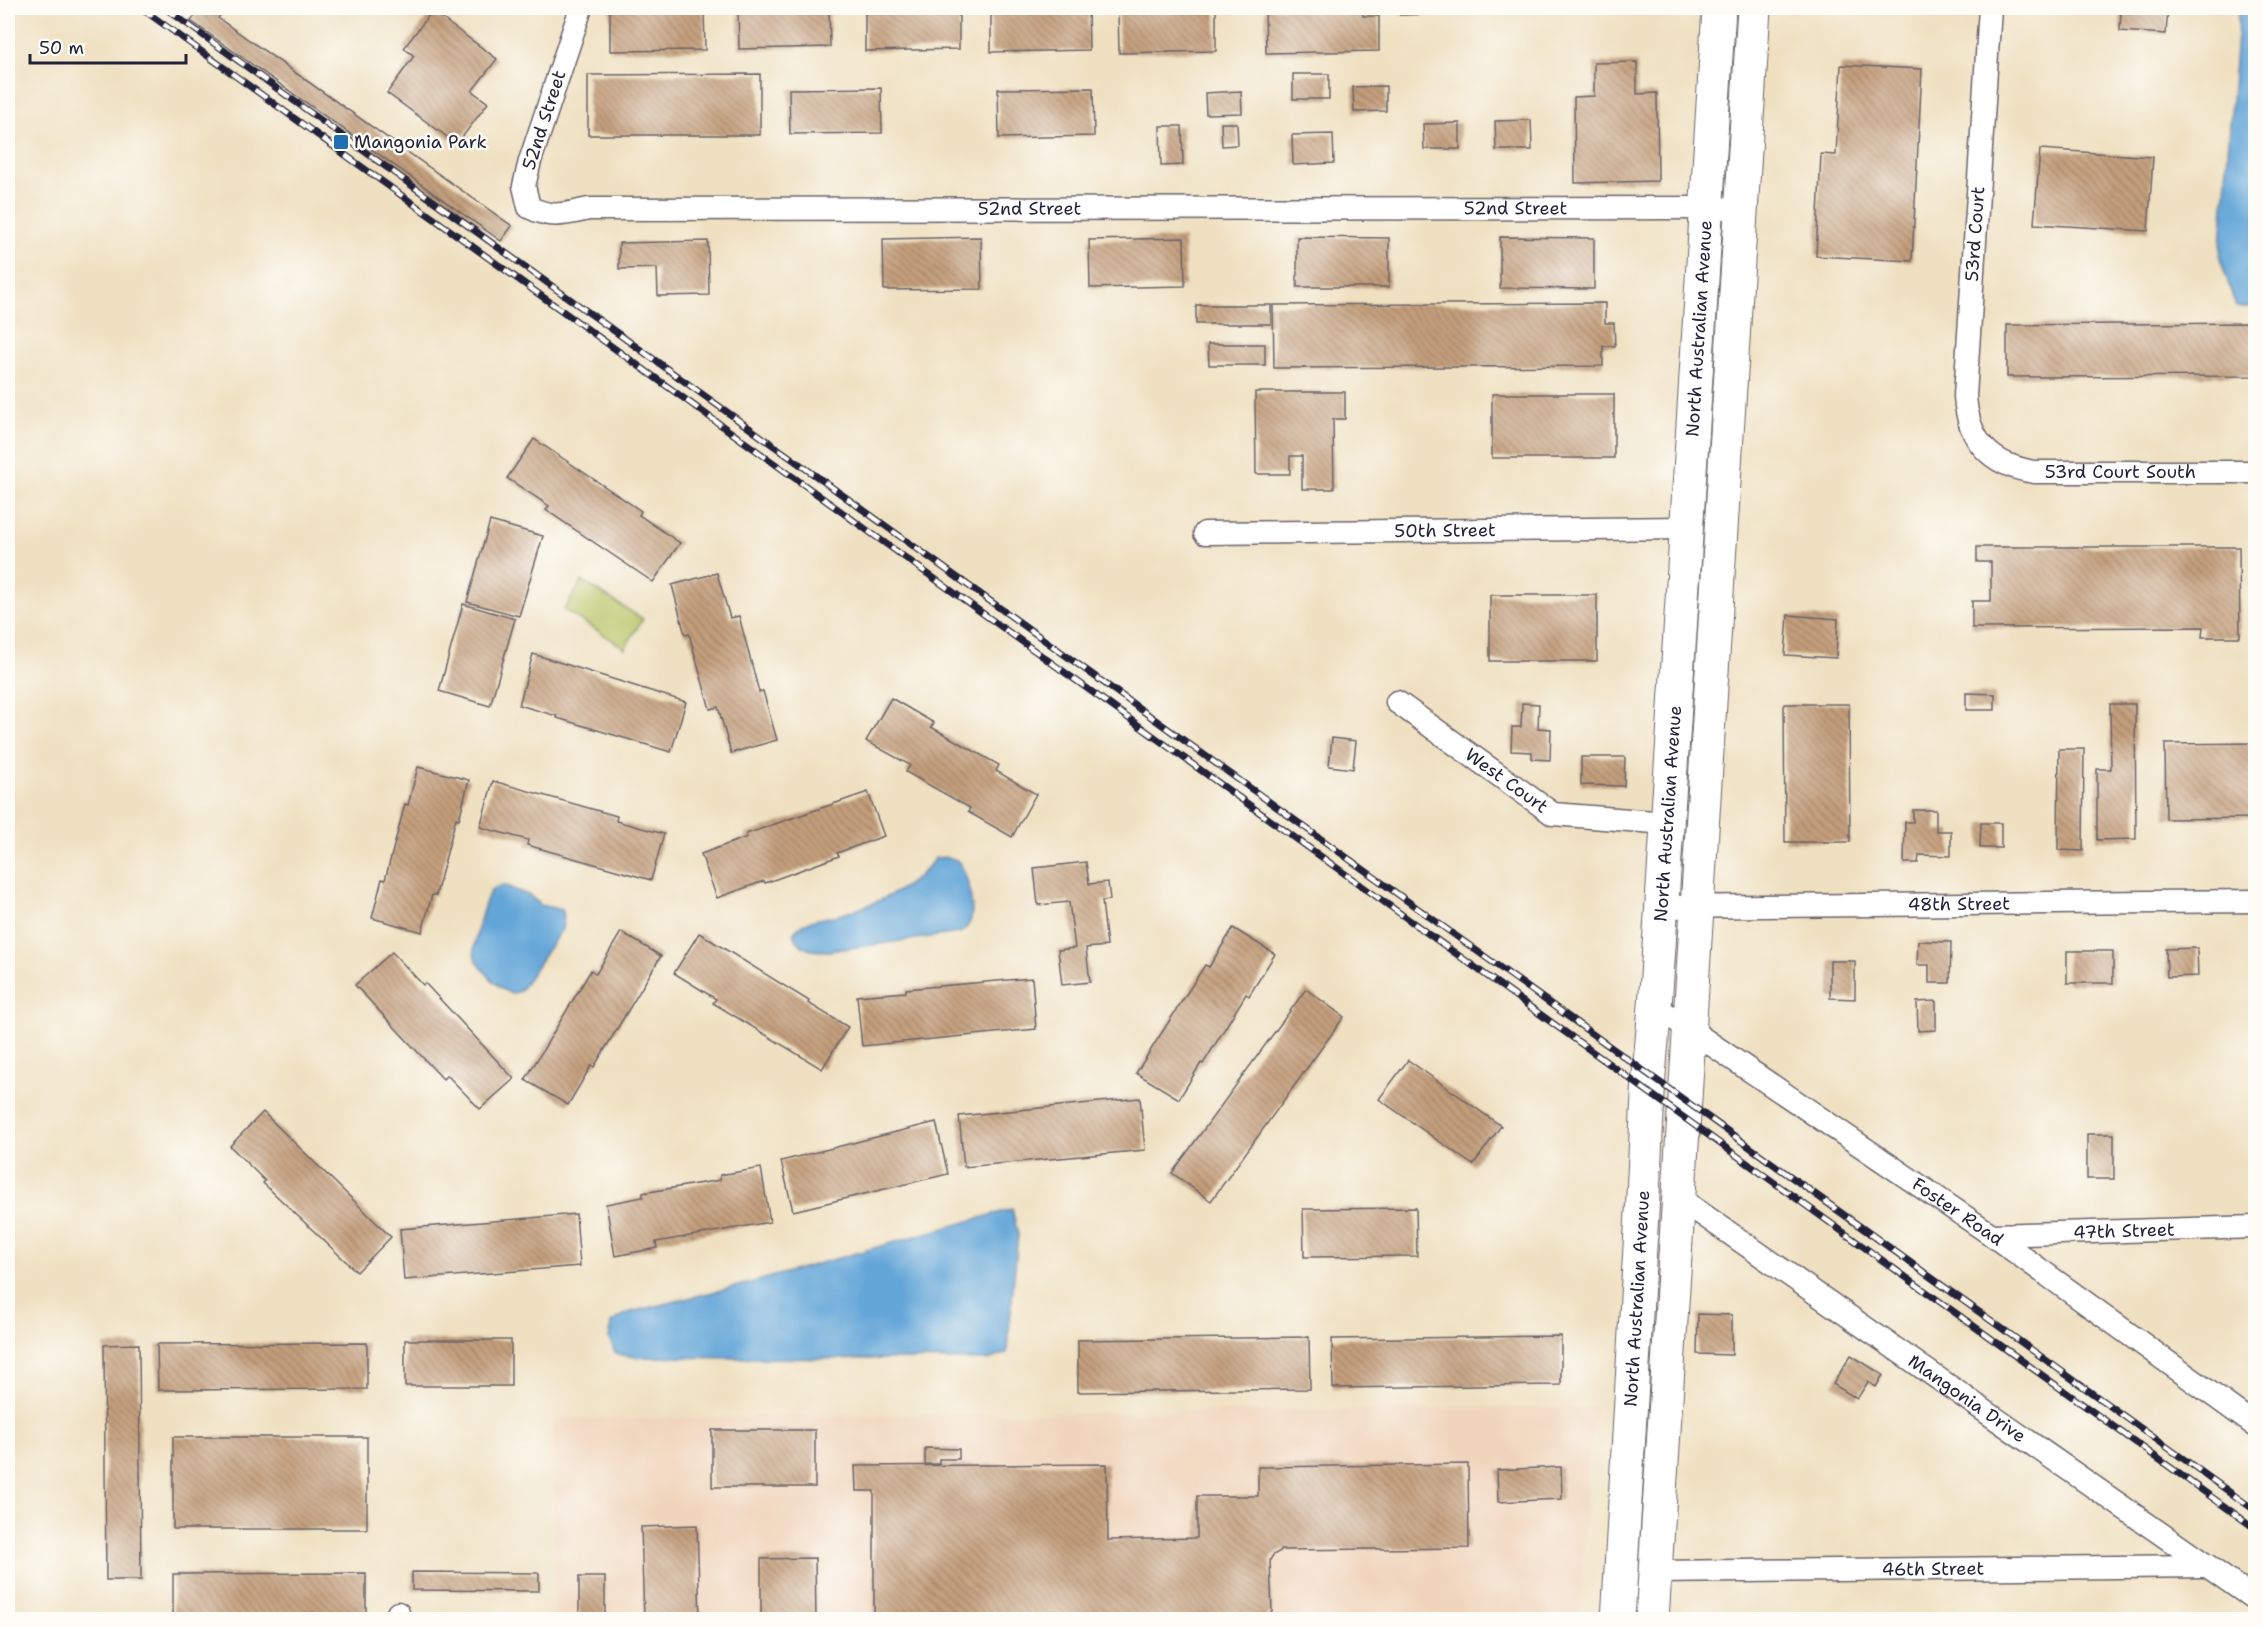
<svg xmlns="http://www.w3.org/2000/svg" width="2263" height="1627" font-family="'Shantell Sans',sans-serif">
<defs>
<pattern id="building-back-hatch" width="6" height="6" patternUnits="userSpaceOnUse" patternTransform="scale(1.5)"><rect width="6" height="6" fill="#c49f7c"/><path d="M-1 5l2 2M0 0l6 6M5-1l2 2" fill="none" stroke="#9f8167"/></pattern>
</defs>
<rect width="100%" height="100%" fill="#fdfcf7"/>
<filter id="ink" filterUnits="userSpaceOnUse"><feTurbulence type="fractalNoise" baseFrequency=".0167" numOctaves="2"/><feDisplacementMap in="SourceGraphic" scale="12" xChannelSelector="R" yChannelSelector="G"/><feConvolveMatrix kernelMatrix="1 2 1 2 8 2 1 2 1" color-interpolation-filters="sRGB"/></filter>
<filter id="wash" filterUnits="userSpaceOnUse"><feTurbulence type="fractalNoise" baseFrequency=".008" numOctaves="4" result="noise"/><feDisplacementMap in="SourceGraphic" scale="24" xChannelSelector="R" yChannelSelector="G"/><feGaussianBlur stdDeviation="1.35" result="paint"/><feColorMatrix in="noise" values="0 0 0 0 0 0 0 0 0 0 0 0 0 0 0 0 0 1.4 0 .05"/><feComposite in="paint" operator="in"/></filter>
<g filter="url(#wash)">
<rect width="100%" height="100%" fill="#efe0c1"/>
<path fill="#f0d5bc" d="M1597,1407L1589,1452L1580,1619H555L554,1419Z"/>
<path fill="#b9c567" stroke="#6e7451" stroke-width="1.5" d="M582,581L643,619L625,648L564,610Z"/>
<g fill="#64a6d8" stroke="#43648a" stroke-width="1.5">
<path d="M2239,8H2255L2256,307H2236L2220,258Z"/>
<path d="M947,857C948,857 955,859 956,860C967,867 974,907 971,919C969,926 965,930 959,933L829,951C810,951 802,951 793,934C804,918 822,919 839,915C874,905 914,889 935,858Z"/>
<path d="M504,885L530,896L541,905L562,910L564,917L562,929L520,991C517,992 514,993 511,993C501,992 475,964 474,953C473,943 485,898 491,891C495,887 499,886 504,885Z"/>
<path d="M1012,1209L1018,1234L1007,1353L988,1360L637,1357L616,1354L609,1339L611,1323L627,1313L750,1283Z"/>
</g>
<g id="blocks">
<g fill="url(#building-back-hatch)">
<path d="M201,8H226L218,18L512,226L501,241L191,21Z"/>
<path d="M610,8H704L705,50L610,51Z"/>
<path d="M738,8H829L830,47L739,49Z"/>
<path d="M865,8H959V49L865,51Z"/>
<path d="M991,8H1088L1089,50L991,52Z"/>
<path d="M1118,8H1216V51L1119,53Z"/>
<path d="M1265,8H1363V16H1379V51L1266,53Z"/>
<path d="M1400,8H1431V14L1400,15Z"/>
<rect x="1477" y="8" width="27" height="2"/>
<path d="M2121,8H2168L2166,34L2120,31Z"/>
<path d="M432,11L497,59L472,91L488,103L457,144L387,93L414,56L404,48Z"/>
<path d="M1637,62V94L1657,93L1658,181L1575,183L1574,97L1594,96V63Z"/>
<path d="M1841,65L1922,69L1912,261L1816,256L1821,154L1836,155Z"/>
<path d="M760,74V135H588V75Z"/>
<rect x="1293" y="74" width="36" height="25"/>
<path d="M1386,86V111L1354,112L1353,87Z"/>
<path d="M881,88L882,133L790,134L789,89Z"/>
<path d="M1093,88L1094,136L999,138L998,89Z"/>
<path d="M1241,91L1242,113L1206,114L1205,93Z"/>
<path d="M1531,120L1532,150H1496L1495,121Z"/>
<path d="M1221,123H1237L1238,145L1222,146Z"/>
<path d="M1460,123V149H1424L1423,124Z"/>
<path d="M1160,126H1182L1183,165L1161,166Z"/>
<path d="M1333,134L1334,163L1293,165L1292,135Z"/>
<path d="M2040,149L2153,157L2148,231L2034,224Z"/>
<path d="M981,237L982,289L884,290L883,239Z"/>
<path d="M1297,237L1389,238V287H1297Z"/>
<path d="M1500,237L1594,238V289L1500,288Z"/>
<path d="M1184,238L1185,286L1090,288L1089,240Z"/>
<path d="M708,241L709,295L658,296L657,268L619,269V243Z"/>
<path d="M1605,303V323H1614L1615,346H1603V366L1274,368L1273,305Z"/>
<rect x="1196" y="305" width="75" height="19"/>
<path d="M2256,323V376L2007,377V325Z"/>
<path d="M1208,344H1265V365H1209Z"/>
<path d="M1255,392H1345V419H1333L1334,489H1302V456H1290V474H1256Z"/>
<rect x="1492" y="394" width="122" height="64"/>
<path d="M534,439L641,511L639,515L680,543L653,582L546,510L549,506L507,478Z"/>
<path d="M490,521L543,536L519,616L467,602Z"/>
<path d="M1977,547H2239L2240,637H2202L2203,627L1972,628V601H1991V562H1977Z"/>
<path d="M717,573L730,618L739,616L759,692L763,691L777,740L731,753L718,707L710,709L689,634L685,635L672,585Z"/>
<rect x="1490" y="595" width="107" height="66"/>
<path d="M463,604L515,619L490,706L439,691Z"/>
<path d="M1788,615L1838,619L1836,658L1785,655Z"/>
<path d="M533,654L686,702L671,752L557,718V716L519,705Z"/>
<path d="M1966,693L1995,694V710H1966Z"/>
<path d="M891,698L934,723L931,727L999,765L996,771L1036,794L1012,837L968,812L970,808L906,772L910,765L866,741Z"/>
<path d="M1522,703L1539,704L1538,728L1551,729L1550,760L1532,759V752L1511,751L1512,727H1521Z"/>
<path d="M1784,704H1849L1850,842H1785Z"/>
<path d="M2110,704H2135L2136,839L2097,840V769H2111Z"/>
<path d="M1332,738L1356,741L1353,769L1329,766Z"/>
<path d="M2256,743V818L2166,819L2165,744Z"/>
<path d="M2059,749H2084L2083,851L2058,850Z"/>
<path d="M1581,757H1625L1624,786L1581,785Z"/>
<path d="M418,767L469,780L459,819L456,818L436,895H432L422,932L372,918L382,879L385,880L405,804L408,805Z"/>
<path d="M493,781L617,816L616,821L664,834L651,880L527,845L528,840L480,827Z"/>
<path d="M868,792L884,836L837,853L839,856L765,883L764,881L717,898L701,854L747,837L746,834Z"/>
<path d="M1913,810H1936V831H1951V856L1919,855L1918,863H1904L1905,822H1913Z"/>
<path d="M1981,823H2001V848H1980Z"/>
<path d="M1086,862L1089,884L1108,882L1110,900L1102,901L1107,946L1086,948L1090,982L1062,985L1058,950L1075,948L1069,902L1038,905L1034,868Z"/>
<path d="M1233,928L1275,954L1249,996L1246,994L1203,1064L1201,1063L1179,1099L1136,1073L1205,965L1209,967Z"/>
<path d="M621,932L661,956L594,1067L591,1066L568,1105L525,1080L591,970L596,974Z"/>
<path d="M699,933L809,1001L808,1003L848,1027L822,1069L713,1003L716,999L674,973Z"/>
<path d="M1918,941L1951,942L1950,983H1929V965H1917Z"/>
<path d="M2197,948L2198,976L2167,977L2166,949Z"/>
<rect x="2067" y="951" width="46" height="32"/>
<path d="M392,952L423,985L425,983L514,1079L480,1109L447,1075L443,1079L355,985Z"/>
<path d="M1830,961H1855V999L1830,998Z"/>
<path d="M1032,978L1036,1029L862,1046L857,996L906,992V989Z"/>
<path d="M1306,989L1344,1017L1211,1201L1172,1173Z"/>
<path d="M1936,1001V1030L1918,1031L1917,1002Z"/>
<path d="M1408,1060L1501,1126L1473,1165L1379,1099Z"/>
<path d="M1140,1098L1145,1150L964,1167L959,1116Z"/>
<path d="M263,1112L391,1237L357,1272L263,1183L265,1181L230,1146Z"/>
<path d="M936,1122L948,1174L793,1211L781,1161Z"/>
<rect x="2087" y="1134" width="27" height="45"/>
<path d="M761,1168L770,1222L656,1242L657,1248L615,1256L606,1204L643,1197V1193L720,1180V1175Z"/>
<path d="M1416,1208L1417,1256L1304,1257L1303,1209Z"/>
<path d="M576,1214L580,1266L404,1280L400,1229Z"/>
<path d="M1698,1314L1732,1315V1355L1697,1354Z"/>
<path d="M1561,1336V1385L1333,1388L1332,1339Z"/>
<path d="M1309,1337L1310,1389L1078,1392V1340Z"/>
<rect x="405" y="1340" width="106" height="46"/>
<path d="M367,1343V1389L158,1390L157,1344Z"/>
<path d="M139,1344L141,1580H106L104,1345Z"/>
<path d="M1851,1355L1883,1375L1876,1387L1868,1382L1857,1399L1833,1384Z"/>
<rect x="712" y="1430" width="103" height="57"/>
<rect x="173" y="1437" width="194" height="92"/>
<path d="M925,1448L959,1449V1459H939V1464H925Z"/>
<path d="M1107,1464L1108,1540L1197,1538V1496H1258V1467L1468,1464L1469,1548L1282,1550L1273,1555L1270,1560L1272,1611L1263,1620H874V1491H856L855,1466Z"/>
<path d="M1561,1467L1562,1499L1498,1502L1497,1470Z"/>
<path d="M697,1525L700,1620H644L641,1527Z"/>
<path d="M815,1558L816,1620H761V1559Z"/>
<path d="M412,1572L539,1573V1591L412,1590Z"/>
<path d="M366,1573V1620H173V1574Z"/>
<rect x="579" y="1577" width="26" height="43"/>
</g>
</g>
</g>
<g filter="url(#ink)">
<use href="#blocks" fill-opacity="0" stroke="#6a646a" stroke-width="1.5"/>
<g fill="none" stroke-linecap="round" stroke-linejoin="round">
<defs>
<g id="street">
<path id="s1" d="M581,8L530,161L524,186L529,207C551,219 566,214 589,209L1721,208"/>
<path id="s2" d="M1990,8L1965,396C1968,441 1990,465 2034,472H2256"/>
<path id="s3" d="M1205,533L1686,528"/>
<path id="s4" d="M1397,702L1553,814L1667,823"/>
<path id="s5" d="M1662,907L2256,901"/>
<path id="s6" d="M1655,1006L1992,1235L2256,1426"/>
<path id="s7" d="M1679,1198L2256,1600"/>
<path id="s8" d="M1992,1235L2256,1227"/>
<path id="s9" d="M1655,1572L2208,1566"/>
<path d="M398,1613L399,1620"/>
</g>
<g id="secondary">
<path id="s10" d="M1618,1620L1643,1196L1649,1075L1655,1006L1680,632L1719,8"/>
<path d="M1652,1620L1754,8"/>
</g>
</defs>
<use href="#street" stroke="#6a646a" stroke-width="25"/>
<use href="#secondary" stroke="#6a646a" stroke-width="35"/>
<use href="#street" stroke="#fff" stroke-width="22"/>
<use href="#secondary" stroke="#fff" stroke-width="33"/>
<defs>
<g id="rail">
<path d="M141,8L2256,1529"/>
<path d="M165,8L2256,1511"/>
</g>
</defs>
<use href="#rail" stroke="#22223b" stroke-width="7"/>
<use href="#rail" stroke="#fdfcf7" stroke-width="4.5" stroke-dasharray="14" stroke-linecap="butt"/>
</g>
</g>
<rect fill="#1f6fb2" stroke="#fdfcf7" stroke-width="2" x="333" y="134" width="16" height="16" rx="3"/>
<g text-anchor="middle" stroke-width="5" stroke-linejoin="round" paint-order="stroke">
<g font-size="18" fill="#22223b" stroke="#fdfcf7">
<text transform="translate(544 120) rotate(-72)" y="6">52nd Street</text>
<text dy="6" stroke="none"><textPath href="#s1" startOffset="711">52nd Street</textPath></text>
<text dy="6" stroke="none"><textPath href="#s1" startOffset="1197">52nd Street</textPath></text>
<text transform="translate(1975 234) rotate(-86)" y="6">53rd Court</text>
<text dy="6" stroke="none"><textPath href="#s10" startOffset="1294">North Australian Avenue</textPath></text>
<text dy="6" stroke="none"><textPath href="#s2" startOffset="588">53rd Court South</textPath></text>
<text dy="6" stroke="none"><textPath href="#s3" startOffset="240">50th Street</textPath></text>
<text dy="6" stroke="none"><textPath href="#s4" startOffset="135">West Court</textPath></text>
<text dy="6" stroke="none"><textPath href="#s10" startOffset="808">North Australian Avenue</textPath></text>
<text dy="6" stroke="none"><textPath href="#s5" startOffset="297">48th Street</textPath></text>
<text dy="6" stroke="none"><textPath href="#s6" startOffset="366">Foster Road</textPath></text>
<text dy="6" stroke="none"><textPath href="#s8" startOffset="132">47th Street</textPath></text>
<text dy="6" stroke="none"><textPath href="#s10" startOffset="322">North Australian Avenue</textPath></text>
<text dy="6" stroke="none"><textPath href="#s7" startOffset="351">Mangonia Drive</textPath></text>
<text dy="6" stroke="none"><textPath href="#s9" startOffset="278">46th Street</textPath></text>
</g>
<g font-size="18" fill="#22223b" stroke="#fdfcf7" text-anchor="start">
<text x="354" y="148">Mangonia Park</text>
</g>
</g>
<rect width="2263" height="1627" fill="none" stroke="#fdfcf7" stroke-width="30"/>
<path d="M30 54v9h156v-9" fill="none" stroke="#22223b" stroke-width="3"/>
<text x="39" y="54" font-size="18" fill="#22223b" stroke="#fdfcf7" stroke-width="4.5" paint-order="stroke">50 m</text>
</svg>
